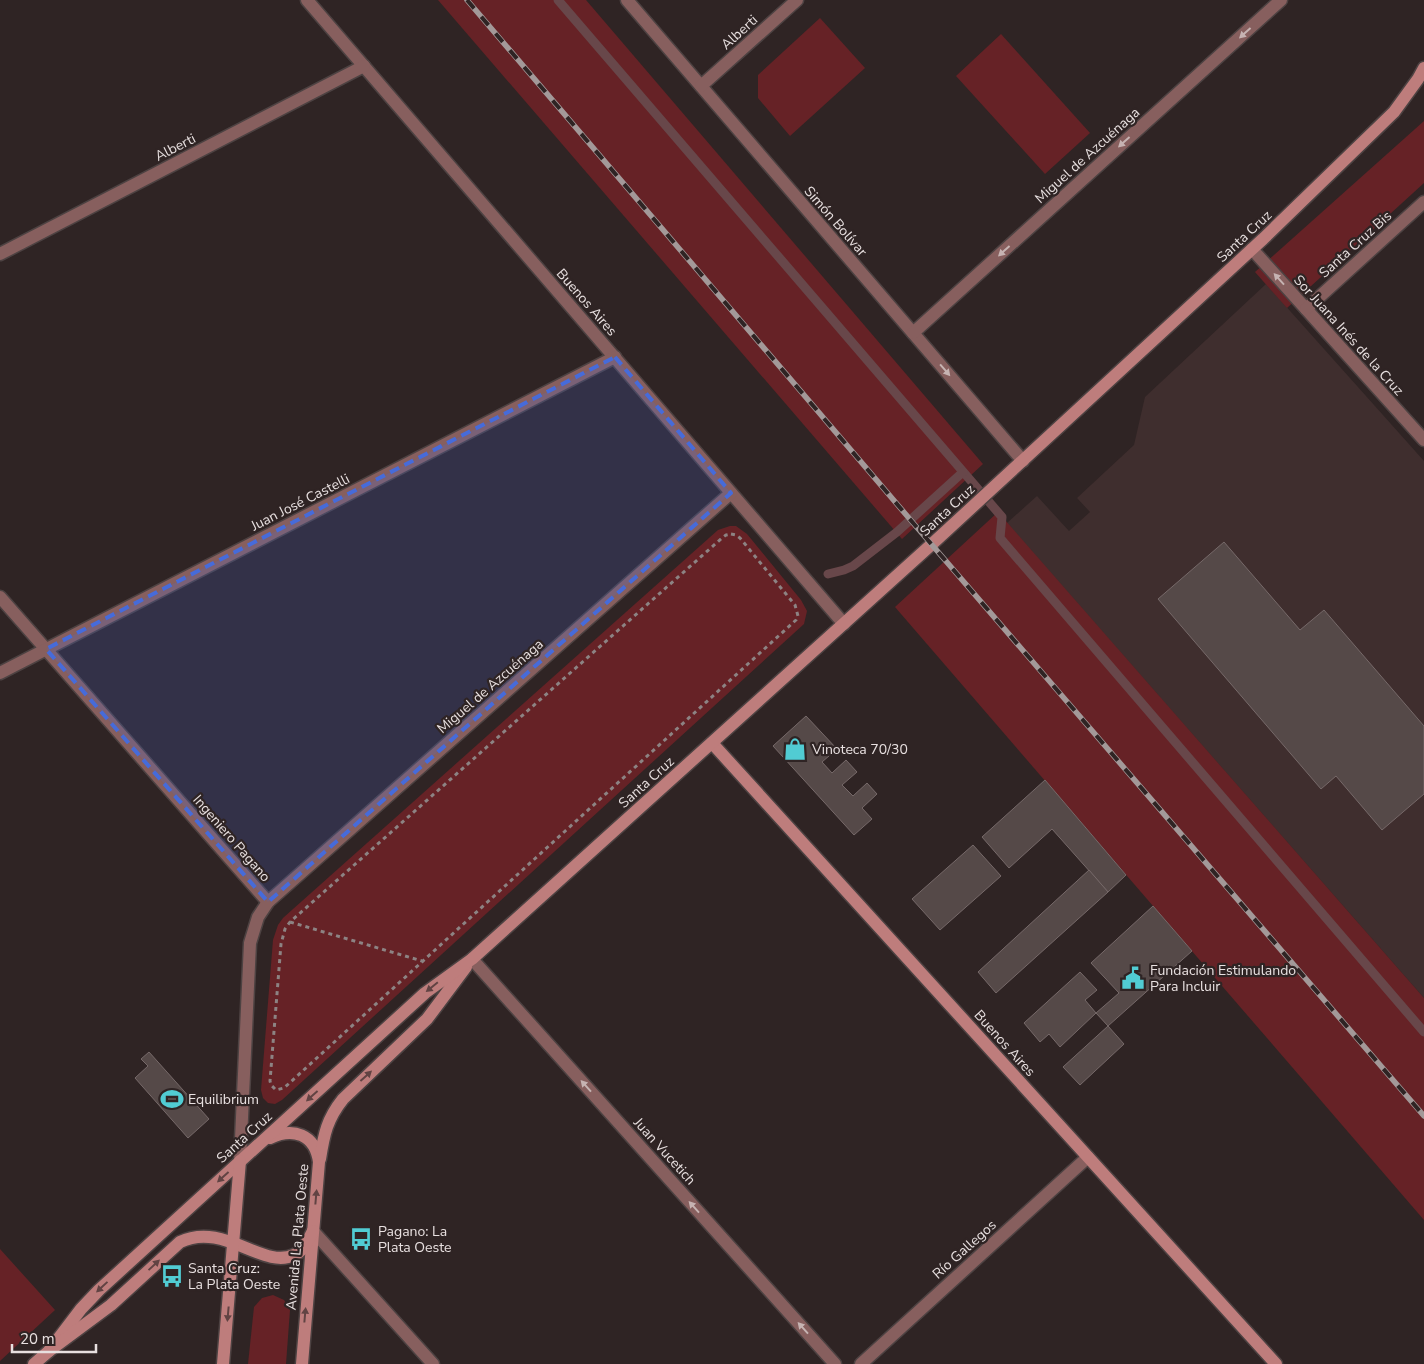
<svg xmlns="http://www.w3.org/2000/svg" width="1424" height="1364" font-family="'Nunito Sans',sans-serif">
<rect width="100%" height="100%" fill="#2f2424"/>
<path fill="#3f2e2e" d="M1266,284L1424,461V998L1007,523L1037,496L1069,531L1090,512L1077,498L1134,445L1145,397Z"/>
<g fill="#662226">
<path d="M438,0H586L983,464L902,539Z"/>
<path d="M820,18L865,68L790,136L758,98V75Z"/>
<path d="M1001,34L1090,133L1045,174L956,76Z"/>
<path d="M1424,121V183L1287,308L1255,272Z"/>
<path d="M998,512L1424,998V1220L895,607Z"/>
<path d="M730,526H736L747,534L801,600L807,611L804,624L282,1100L275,1104L268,1103L263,1098L261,1090L273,940L278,925L283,918L718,530Z"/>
<path d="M0,1249L55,1310L0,1361Z"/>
<path d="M273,1295L284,1300L290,1310L286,1364H248L254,1307L262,1298Z"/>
</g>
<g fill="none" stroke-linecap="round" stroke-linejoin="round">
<g stroke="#68474a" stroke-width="9">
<path d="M558,0L1002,517L1000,538L1424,1032"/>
<path d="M828,574L844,570L853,566L897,532L963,472"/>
</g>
</g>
<g fill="#554948" stroke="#766969">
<path d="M1224,542L1300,630L1324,610L1424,726V794L1382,830L1336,776L1321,789L1158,599Z"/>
<path d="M806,716L837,749L822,762L832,773L846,760L857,772L842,785L853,796L867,783L877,794L862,808L872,819L854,835L773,746Z"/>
<path d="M1045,780L1126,875L1108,892L1052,829L1009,868L982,837Z"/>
<path d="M973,845L1001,876L940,930L912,899Z"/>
<path d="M1089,870L1108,892L996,993L978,972Z"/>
<path d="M1153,906L1192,951L1108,1026L1096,1013L1119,993L1091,963Z"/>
<path d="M1080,972L1097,990L1085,1000L1096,1013L1060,1047L1049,1034L1040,1042L1024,1023Z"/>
<path d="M1108,1026L1124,1044L1080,1085L1063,1067Z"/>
<path d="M149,1052L209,1119L188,1138L135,1078L148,1066L141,1059Z"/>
</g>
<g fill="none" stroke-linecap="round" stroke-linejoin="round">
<defs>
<g id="street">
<path d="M307,0L844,624"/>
<path d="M627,0L1023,461"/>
<path d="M701,86L797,0"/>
<path d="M1252,249L1424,440"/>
<path d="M0,254L364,66"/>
<path d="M1306,309L1424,202"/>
<path d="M913,333L1281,0"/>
<path d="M0,597L268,902"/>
<path d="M0,673L615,357"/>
<path d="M472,959L835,1364"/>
<path d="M240,1161L250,943L258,917L268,902L731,493"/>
<path d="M313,1231L433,1364"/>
<path d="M861,1364L1088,1157"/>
</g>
<g id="secondary">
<path d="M712,743L1276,1364"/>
<path d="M270,1138C293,1127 315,1134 319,1162L302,1364"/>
<path d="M320,1159C324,1134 327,1119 343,1099L427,1019L466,967"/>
<path d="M49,1351L81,1309L99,1290L425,993L472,959L932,544L1263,239L1394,112L1418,79L1424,68"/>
<path d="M34,1364L49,1351L111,1305L180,1242C224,1221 263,1270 294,1255C304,1251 308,1240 313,1231"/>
<path d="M223,1364L240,1161"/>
</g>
</defs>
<use href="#street" stroke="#4d4242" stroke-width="15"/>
<use href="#secondary" stroke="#4d4242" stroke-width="15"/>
<g stroke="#8d8383" stroke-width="3" stroke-dasharray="4 4" stroke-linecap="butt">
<path d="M731,534L736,535L740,538L795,605L798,616L796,620L284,1088L276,1090L271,1085L270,1081L281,944L285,929L290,922L722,538L726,535Z"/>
<path d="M290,922L422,961"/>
</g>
<use href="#street" stroke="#875f5e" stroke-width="12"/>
<use href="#secondary" stroke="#be7d7c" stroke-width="12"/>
<defs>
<path id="rail" d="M467,0L914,524L1424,1116"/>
</defs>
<use href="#rail" stroke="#a39999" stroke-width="5.5"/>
<use href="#rail" stroke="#2f2424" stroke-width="4" stroke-dasharray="11" stroke-linecap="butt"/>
</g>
<defs><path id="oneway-solid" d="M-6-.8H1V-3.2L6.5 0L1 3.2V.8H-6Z" transform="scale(1.25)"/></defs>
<g fill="#c6b3b2">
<use href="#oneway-solid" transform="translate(1245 33) rotate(138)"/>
<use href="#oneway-solid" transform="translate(1124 142) rotate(138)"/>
<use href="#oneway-solid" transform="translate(1004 251) rotate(138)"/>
<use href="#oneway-solid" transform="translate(1279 279) rotate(-132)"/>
<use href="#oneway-solid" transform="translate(945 370) rotate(49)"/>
<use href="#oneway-solid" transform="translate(586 1086) rotate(-132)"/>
<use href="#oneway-solid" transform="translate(694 1207) rotate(-132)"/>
<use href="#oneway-solid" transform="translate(803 1328) rotate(-132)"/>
</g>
<g fill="#614343">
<use href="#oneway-solid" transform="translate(432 987) rotate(141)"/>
<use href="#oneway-solid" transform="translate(366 1076) rotate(-42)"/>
<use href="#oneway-solid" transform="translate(312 1096) rotate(138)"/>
<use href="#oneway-solid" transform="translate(223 1177) rotate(138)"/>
<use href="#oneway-solid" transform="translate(316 1197) rotate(-85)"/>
<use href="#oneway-solid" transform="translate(154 1265) rotate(-43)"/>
<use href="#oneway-solid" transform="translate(102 1287) rotate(137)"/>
<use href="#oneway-solid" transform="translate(228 1314) rotate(95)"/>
<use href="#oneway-solid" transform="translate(305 1315) rotate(-85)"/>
</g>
<path fill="#466bda" fill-opacity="0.2" stroke="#466bda" stroke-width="4" stroke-dasharray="10 6" stroke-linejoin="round" d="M615,357L731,493L268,902L46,649Z"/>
<defs>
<symbol id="shop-bare" viewBox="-9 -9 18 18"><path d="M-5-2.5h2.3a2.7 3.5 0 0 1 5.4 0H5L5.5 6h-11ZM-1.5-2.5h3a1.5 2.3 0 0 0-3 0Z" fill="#51ccd3" stroke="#2f2424" stroke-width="2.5" paint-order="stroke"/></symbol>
<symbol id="civic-bare" viewBox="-9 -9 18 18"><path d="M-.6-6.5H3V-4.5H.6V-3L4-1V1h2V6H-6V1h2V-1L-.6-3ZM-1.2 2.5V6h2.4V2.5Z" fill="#51ccd3" stroke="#2f2424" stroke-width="2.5" paint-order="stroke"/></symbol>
<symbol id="stadium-bare" viewBox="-9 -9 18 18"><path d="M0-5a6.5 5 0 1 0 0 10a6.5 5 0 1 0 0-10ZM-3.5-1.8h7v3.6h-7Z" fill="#51ccd3" stroke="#2f2424" stroke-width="2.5" paint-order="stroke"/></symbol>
<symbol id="bus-bare" viewBox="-9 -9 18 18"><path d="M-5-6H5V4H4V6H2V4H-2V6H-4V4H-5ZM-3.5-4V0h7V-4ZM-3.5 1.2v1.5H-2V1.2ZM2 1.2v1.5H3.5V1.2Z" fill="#51ccd3" stroke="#2f2424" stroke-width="2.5" paint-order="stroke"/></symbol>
</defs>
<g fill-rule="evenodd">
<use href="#shop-bare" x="779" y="733" width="32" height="32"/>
<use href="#civic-bare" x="1117" y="962" width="32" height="32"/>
<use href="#stadium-bare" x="156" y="1083" width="32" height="32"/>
<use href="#bus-bare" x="345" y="1223" width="32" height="32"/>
<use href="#bus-bare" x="156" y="1260" width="32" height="32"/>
</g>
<g text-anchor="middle" stroke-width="4.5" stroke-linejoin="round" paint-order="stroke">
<g font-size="14" fill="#e8e0e0" stroke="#2f2424">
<text transform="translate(739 32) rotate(-42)" y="5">Alberti</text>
<text transform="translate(175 147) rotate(-27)" y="5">Alberti</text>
<text transform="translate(1087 155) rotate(-42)" y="5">Miguel de Azcuénaga</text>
<text transform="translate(836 221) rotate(49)" y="5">Simón Bolívar</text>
<text transform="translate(1244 236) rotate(-43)" y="5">Santa Cruz</text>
<text transform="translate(1355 244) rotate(-42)" y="5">Santa Cruz Bis</text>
<text transform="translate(587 302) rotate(49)" y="5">Buenos Aires</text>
<text transform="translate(1349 335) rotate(48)" y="5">Sor Juana Inés de la Cruz</text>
<text transform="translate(300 502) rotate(-27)" y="5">Juan José Castelli</text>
<text transform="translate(947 510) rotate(-43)" y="5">Santa Cruz</text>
<text transform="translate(490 686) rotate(-41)" y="5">Miguel de Azcuénaga</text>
<text transform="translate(646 782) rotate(-42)" y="5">Santa Cruz</text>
<text transform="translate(232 838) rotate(49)" y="5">Ingeniero Pagano</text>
<text transform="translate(1005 1043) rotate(48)" y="5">Buenos Aires</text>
<text transform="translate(244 1137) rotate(-42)" y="5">Santa Cruz</text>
<text transform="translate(665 1151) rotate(48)" y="5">Juan Vucetich</text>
<text transform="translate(297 1237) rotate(-85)" y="5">Avenida La Plata Oeste</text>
<text transform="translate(964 1249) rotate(-42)" y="5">Río Gallegos</text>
</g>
<g font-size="14" fill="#e8e0e0" stroke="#2f2424" text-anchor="start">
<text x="812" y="754">Vinoteca 70/30</text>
<text x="1150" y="975">Fundación Estimulando<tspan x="1150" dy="16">Para Incluir</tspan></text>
<text x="188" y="1104">Equilibrium</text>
<text x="378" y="1236">Pagano: La<tspan x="378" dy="16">Plata Oeste</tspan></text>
<text x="188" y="1273">Santa Cruz:<tspan x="188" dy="16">La Plata Oeste</tspan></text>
</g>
</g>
<path d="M12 1344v8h84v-8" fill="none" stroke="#e8e0e0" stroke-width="2.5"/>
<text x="20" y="1344" font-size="15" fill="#e8e0e0" stroke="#2f2424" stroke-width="4" paint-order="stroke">20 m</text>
</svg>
